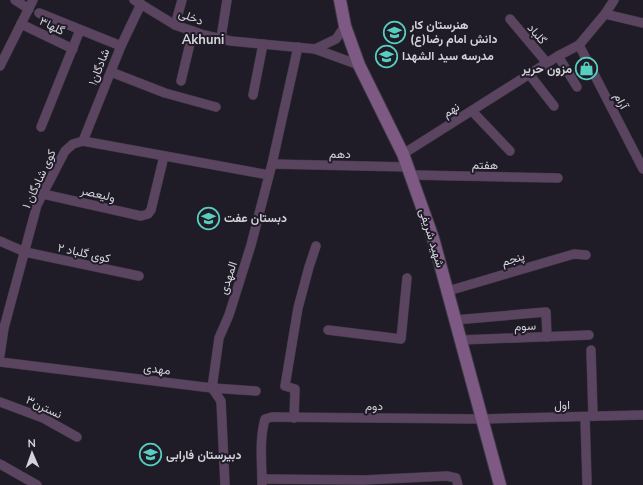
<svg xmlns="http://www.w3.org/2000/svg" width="643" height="485" font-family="'Nunito Sans',Vazirmatn,sans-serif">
<rect width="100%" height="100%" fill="#1f1c28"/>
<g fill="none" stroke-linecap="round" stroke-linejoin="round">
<defs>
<g id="street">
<path d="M15,0L29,9"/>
<path d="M134,0L175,25L204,35L231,41L315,49L359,65"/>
<path d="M39,13L121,46"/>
<path d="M605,14L643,23"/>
<path d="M510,19L547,63"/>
<path d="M21,24L73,49"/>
<path d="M175,25L182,0"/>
<path d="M221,38L227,0"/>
<path d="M579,45L643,169"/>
<path d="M315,49L336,39L345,26"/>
<path d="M558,56L577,87"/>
<path d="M0,66L33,0"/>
<path d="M111,72L165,93L216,107"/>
<path d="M529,74L554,106"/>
<path d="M181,81L193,31"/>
<path d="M253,95L263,44"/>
<path d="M472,111L510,151"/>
<path d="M41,127L80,30"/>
<path d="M83,141L121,46L141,4"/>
<path d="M403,154L558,56L579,45L605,14L614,0"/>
<path d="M272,164L408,167"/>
<path d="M412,175L558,178"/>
<path d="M43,194L141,216L148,214L151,210L164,156"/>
<path d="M0,241L25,252L139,276"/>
<path d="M448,291L574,254L586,255"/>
<path d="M455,320L546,312L547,337"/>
<path d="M328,330L401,339L407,278"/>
<path d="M461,340L589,335"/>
<path d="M591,350L593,416"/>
<path d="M0,355L4,328L37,205L65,151L73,144L83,141L269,175"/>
<path d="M0,362L212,388L256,391"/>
<path d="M212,388L219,338L229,315L251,245L272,164L298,47"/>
<path d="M212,388L221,401L225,485"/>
<path d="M0,402L43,418L77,437"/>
<path d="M585,417L587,483"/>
<path d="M294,418L295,389L285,386L298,308L309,267L316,246"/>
<path d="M0,464L37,485"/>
<path d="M262,479L364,480L447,476L456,478L458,485"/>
<path d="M262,485C262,463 259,440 265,419L272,417L482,419L643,415"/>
</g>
<path id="secondary" d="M340,0L345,26L359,65L403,154L433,238L500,485"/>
</defs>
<use href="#street" stroke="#3c3944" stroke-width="10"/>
<use href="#secondary" stroke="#3c3944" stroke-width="14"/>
<use href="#street" stroke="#5b445f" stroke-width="9"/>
<use href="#secondary" stroke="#7d5984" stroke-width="12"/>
</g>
<defs>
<symbol id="school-ring" viewBox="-11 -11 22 22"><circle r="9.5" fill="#1f1c28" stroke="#58cec0" stroke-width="1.5"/><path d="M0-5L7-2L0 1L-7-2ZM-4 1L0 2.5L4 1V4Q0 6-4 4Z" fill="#58cec0"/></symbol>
<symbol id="shop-ring" viewBox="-11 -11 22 22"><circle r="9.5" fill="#1f1c28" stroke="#58cec0" stroke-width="1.5"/><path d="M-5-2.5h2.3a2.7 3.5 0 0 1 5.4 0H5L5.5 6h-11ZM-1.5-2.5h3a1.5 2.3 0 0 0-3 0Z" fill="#58cec0"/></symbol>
</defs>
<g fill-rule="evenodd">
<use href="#school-ring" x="382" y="20" width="25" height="25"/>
<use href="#school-ring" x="374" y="44" width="25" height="25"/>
<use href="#shop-ring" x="574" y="56" width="25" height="25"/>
<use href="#school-ring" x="196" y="206" width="25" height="25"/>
<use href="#school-ring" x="138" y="442" width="25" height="25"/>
</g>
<g text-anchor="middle" stroke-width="4" stroke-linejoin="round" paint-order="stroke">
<g font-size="12" fill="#d4d2da" stroke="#1f1c28">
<text transform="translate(191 17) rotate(21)" y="4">دخلی</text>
<text transform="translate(52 26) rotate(26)" y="4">گلها۳</text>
<text transform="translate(537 34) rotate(50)" y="4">گلباد</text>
<text transform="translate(99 67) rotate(-69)" y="4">شادگان۱</text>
<text transform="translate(621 101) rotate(62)" y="4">آرام</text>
<text transform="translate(451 110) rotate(-32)" y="4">نهم</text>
<text transform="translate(340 154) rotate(1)" y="4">دهم</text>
<text transform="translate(485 165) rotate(1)" y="4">هفتم</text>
<text transform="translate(39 179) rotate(-65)" y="4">کوی شادگان ۱</text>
<text transform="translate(98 194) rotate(13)" y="4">ولیعصر</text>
<text transform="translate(432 238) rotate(73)" y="4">شهید شریفی</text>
<text transform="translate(84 253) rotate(12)" y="4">کوی گلباد ۲</text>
<text transform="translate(513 259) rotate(-17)" y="4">پنجم</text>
<text transform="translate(228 278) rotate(-72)" y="4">المهدی</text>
<text transform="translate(525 326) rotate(-2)" y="4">سوم</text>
<text transform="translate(157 369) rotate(7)" y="4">مهدی</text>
<text transform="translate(562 405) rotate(-1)" y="4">اول</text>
<text x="374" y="410">دوم</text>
<text transform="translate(44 407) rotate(25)" y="4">نسترن۳</text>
</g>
<g font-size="12" font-weight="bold" fill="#d4d2da" stroke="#1f1c28" text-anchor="start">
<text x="410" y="29">هنرستان کار<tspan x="410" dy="14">دانش امام رضا(ع)</tspan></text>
<text x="402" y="60">مدرسه سید الشهدا</text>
<text x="572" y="73" text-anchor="end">مزون حریر</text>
<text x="224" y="222">دبستان عفت</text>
<text x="166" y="459">دبیرستان فارابی</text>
</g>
<g font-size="13" font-weight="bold" fill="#d4d2da" stroke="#1f1c28">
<text x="203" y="44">Akhuni</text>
</g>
</g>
<g transform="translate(32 453) rotate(358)" stroke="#1f1c28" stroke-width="3" paint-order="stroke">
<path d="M0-3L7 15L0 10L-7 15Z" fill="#d4d2da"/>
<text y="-6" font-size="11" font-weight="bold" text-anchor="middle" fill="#d4d2da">N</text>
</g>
</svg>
